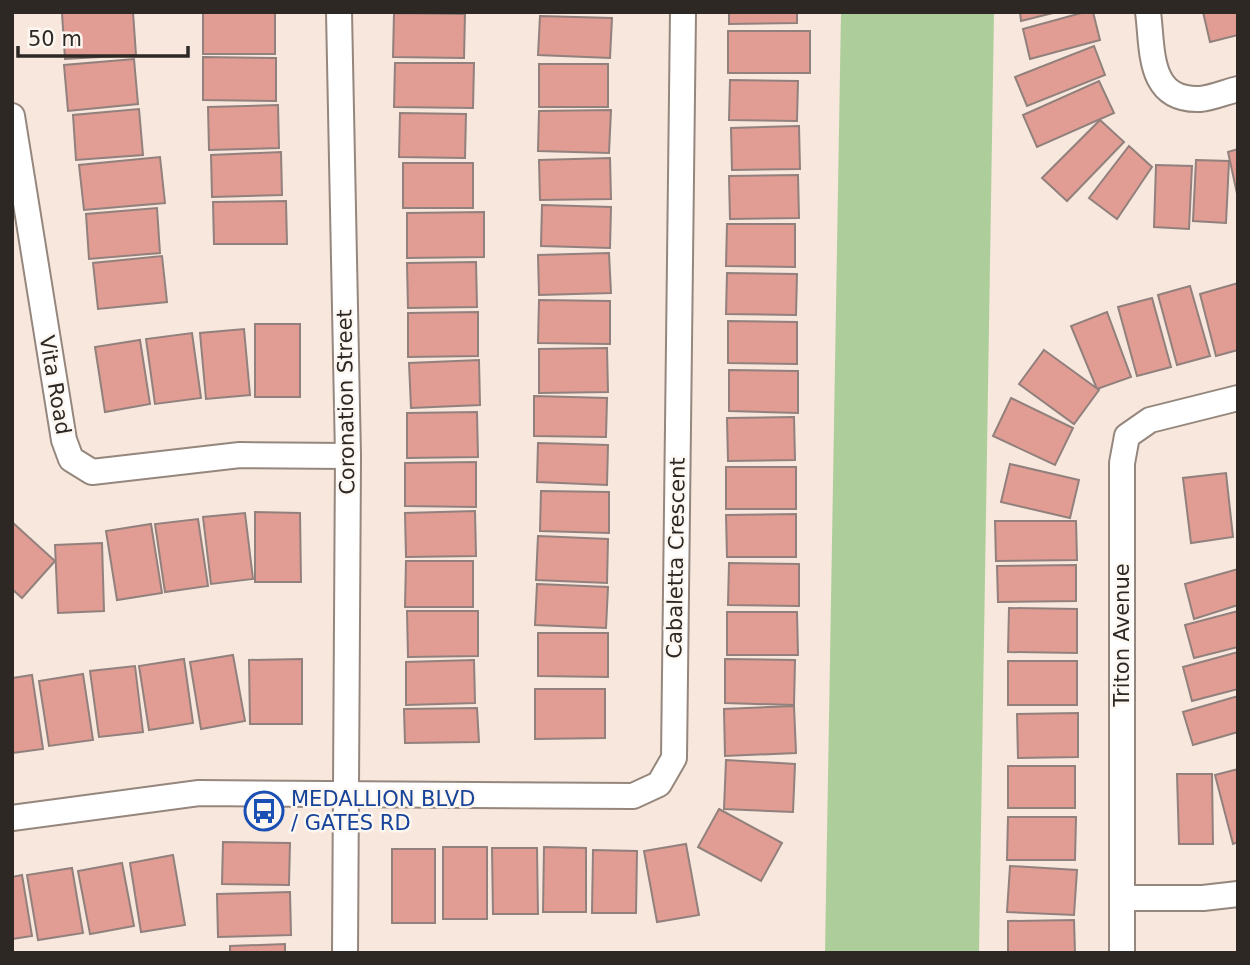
<svg xmlns="http://www.w3.org/2000/svg" width="1250" height="965" font-family="'DejaVu Sans',sans-serif">
<rect width="100%" height="100%" fill="#f7e7dd"/>
<path fill="#adce9a" d="M841,12H994L979,953H825Z"/>
<g fill="#e19d93" stroke="#92807d" stroke-width="2">
<path d="M133,12L136,55L65,59L62,13Z"/>
<rect x="203" y="12" width="72" height="42"/>
<path d="M729,12H797V23L729,24Z"/>
<path d="M1020,12H1057L1021,21Z"/>
<path d="M1085,12H1093L1100,40L1030,59L1023,29Z"/>
<path d="M1203,12H1238V35L1210,42Z"/>
<path d="M394,13L465,14L464,58L393,57Z"/>
<path d="M540,16L612,18L610,58L538,55Z"/>
<rect x="728" y="31" width="82" height="42"/>
<path d="M1094,46L1105,75L1027,106L1015,77Z"/>
<path d="M203,57L276,58V101L203,100Z"/>
<path d="M134,59L138,104L68,111L64,65Z"/>
<path d="M395,63H474L473,108L394,107Z"/>
<rect x="539" y="64" width="69" height="43"/>
<path d="M730,80L798,81L797,121L729,120Z"/>
<path d="M1099,81L1114,113L1037,147L1023,115Z"/>
<path d="M278,105L279,148L209,150L208,107Z"/>
<path d="M139,109L143,155L76,160L73,115Z"/>
<path d="M611,110L609,153L538,151L539,111Z"/>
<path d="M400,113L466,114L465,158L399,157Z"/>
<path d="M1100,120L1124,142L1067,201L1042,178Z"/>
<path d="M799,126L800,169L732,170L731,128Z"/>
<path d="M1129,146L1152,167L1117,219L1089,198Z"/>
<path d="M1238,149V198L1228,152Z"/>
<path d="M281,152L282,195L212,197L211,155Z"/>
<path d="M160,157L165,203L84,210L79,165Z"/>
<path d="M610,158L611,199L540,200L539,160Z"/>
<path d="M1196,160L1229,161L1226,223L1193,221Z"/>
<rect x="403" y="163" width="70" height="45"/>
<path d="M1156,165L1192,166L1189,229L1154,227Z"/>
<path d="M798,175L799,218L730,219L729,176Z"/>
<path d="M286,201L287,244H214L213,202Z"/>
<path d="M542,205L611,207L610,248L541,246Z"/>
<path d="M157,208L160,253L89,259L86,214Z"/>
<path d="M484,212V257L407,258V213Z"/>
<path d="M727,224H795V267L726,266Z"/>
<path d="M609,253L611,293L539,295L538,255Z"/>
<path d="M162,256L167,302L98,309L93,263Z"/>
<path d="M476,262L477,307L408,308L407,263Z"/>
<path d="M727,273L797,274L796,315L726,314Z"/>
<path d="M1238,283V350L1216,356L1200,294Z"/>
<path d="M1190,286L1210,356L1177,365L1158,295Z"/>
<path d="M1152,298L1171,367L1137,376L1118,307Z"/>
<path d="M539,300L610,301V344L538,343Z"/>
<path d="M478,312V356L408,357V313Z"/>
<path d="M1107,312L1131,377L1097,389L1071,326Z"/>
<path d="M728,321L797,322V364L728,363Z"/>
<rect x="255" y="324" width="45" height="73"/>
<path d="M244,329L250,395L206,399L200,333Z"/>
<path d="M192,333L201,398L155,404L146,339Z"/>
<path d="M140,340L150,404L105,412L95,347Z"/>
<path d="M607,348L608,392L539,393V349Z"/>
<path d="M1044,350L1099,390L1074,424L1019,384Z"/>
<path d="M479,360L480,405L411,408L409,363Z"/>
<path d="M729,370L798,371V413L729,411Z"/>
<path d="M534,396L607,398L606,437L534,436Z"/>
<path d="M1011,398L1073,428L1055,465L993,436Z"/>
<path d="M477,412L478,457L407,458V413Z"/>
<path d="M794,417L795,460L728,461L727,418Z"/>
<path d="M538,443L608,445L607,485L537,482Z"/>
<path d="M476,462V507L405,506V463Z"/>
<path d="M1010,464L1079,480L1070,518L1001,502Z"/>
<rect x="726" y="467" width="70" height="42"/>
<path d="M1226,473L1233,537L1191,543L1183,478Z"/>
<path d="M541,491L609,492V533L540,531Z"/>
<path d="M475,511L476,556L406,557L405,513Z"/>
<path d="M255,512L300,513L301,582H255Z"/>
<path d="M245,513L253,579L211,584L203,517Z"/>
<path d="M796,514V557H727L726,515Z"/>
<path d="M198,519L208,586L165,592L155,524Z"/>
<path d="M995,521H1076L1077,560L996,561Z"/>
<path d="M12,522L55,561L22,598L12,589Z"/>
<path d="M151,524L162,593L117,600L106,531Z"/>
<path d="M538,536L608,539L607,583L536,580Z"/>
<path d="M102,543L104,611L58,613L55,545Z"/>
<path d="M406,561H473V607H405Z"/>
<path d="M729,563L799,564V606L728,605Z"/>
<path d="M1076,565V601L998,602L997,566Z"/>
<path d="M1238,569V605L1194,619L1185,584Z"/>
<path d="M537,584L608,587L606,628L535,625Z"/>
<path d="M1009,608L1077,609V653L1008,652Z"/>
<path d="M407,611H478V656L408,657Z"/>
<path d="M1238,611V647L1194,658L1185,625Z"/>
<path d="M727,612H797L798,655H727Z"/>
<path d="M538,633H608V677L538,676Z"/>
<path d="M1238,652V689L1192,701L1183,667Z"/>
<path d="M233,655L245,721L201,729L190,662Z"/>
<path d="M184,659L193,723L149,730L139,666Z"/>
<path d="M302,659V724H250L249,660Z"/>
<path d="M725,659L795,660L794,705L725,703Z"/>
<path d="M474,660L475,703L406,705V662Z"/>
<rect x="1008" y="661" width="69" height="44"/>
<path d="M135,666L143,732L99,737L90,671Z"/>
<path d="M83,674L93,740L49,746L39,681Z"/>
<path d="M32,675L43,749L12,753V678Z"/>
<path d="M535,689H605V738L535,739Z"/>
<path d="M1238,696V732L1193,745L1183,712Z"/>
<path d="M794,706L796,753L725,756L724,709Z"/>
<path d="M477,708L479,742L405,743L404,709Z"/>
<path d="M1078,713V757L1018,758L1017,714Z"/>
<path d="M726,760L795,764L793,812L724,809Z"/>
<rect x="1008" y="766" width="67" height="42"/>
<path d="M1238,769V842L1233,844L1215,775Z"/>
<path d="M1177,774H1212L1213,844H1179Z"/>
<path d="M719,809L782,843L761,881L698,847Z"/>
<path d="M1008,817H1076L1075,860H1007Z"/>
<path d="M223,842L290,843L289,885L222,884Z"/>
<path d="M686,844L699,915L657,922L644,851Z"/>
<rect x="443" y="847" width="44" height="72"/>
<path d="M544,847L586,848V912H543Z"/>
<path d="M492,848H537L538,914H493Z"/>
<rect x="392" y="849" width="43" height="74"/>
<path d="M593,850L637,851L636,913H592Z"/>
<path d="M173,855L185,925L141,932L130,863Z"/>
<path d="M122,863L134,926L90,934L78,871Z"/>
<path d="M1010,866L1077,870L1074,915L1007,912Z"/>
<path d="M72,868L83,933L38,940L27,875Z"/>
<path d="M22,875L32,936L12,939V877Z"/>
<path d="M290,892L291,935L218,937L217,894Z"/>
<path d="M1074,920L1075,953H1008V921Z"/>
<path d="M285,944V953H230V946Z"/>
</g>
<g fill="none" stroke-linecap="round" stroke-linejoin="round">
<defs>
<g id="street">
<path d="M339,12L348,456L345,953"/>
<path d="M1148,12C1153,49 1147,101 1200,99C1212,98 1226,92 1238,89"/>
<path d="M12,116L64,440L71,459L92,472L240,455L348,456"/>
<path d="M12,818L199,793L633,796L659,784L674,758L683,12"/>
<path d="M1122,898H1203L1238,894"/>
<path d="M1122,953V463L1127,436L1150,420L1238,398"/>
</g>
</defs>
<use href="#street" stroke="#95877d" stroke-width="28"/>
<use href="#street" stroke="#fff" stroke-width="24"/>
</g>
<defs>
<symbol id="bus-ring" viewBox="-11 -11 22 22"><circle r="9.5" fill="#fdf7f2" stroke="#1a4fb4" stroke-width="1.5"/><path d="M-5-6H5V4H4V6H2V4H-2V6H-4V4H-5ZM-3.5-4V0h7V-4ZM-3.5 1.2v1.5H-2V1.2ZM2 1.2v1.5H3.5V1.2Z" fill="#1a4fb4"/></symbol>
</defs>
<g fill-rule="evenodd">
<use href="#bus-ring" x="242" y="789" width="44" height="44"/>
</g>
<g text-anchor="middle" stroke-width="5" stroke-linejoin="round" paint-order="stroke">
<g font-size="21" fill="#2e2824" stroke="#fdf7f2">
<text transform="translate(55 385) rotate(80)" y="7">Vita Road</text>
<text transform="translate(346 402) rotate(-91)" y="7">Coronation Street</text>
<text transform="translate(676 558) rotate(-89)" y="7">Cabaletta Crescent</text>
<text transform="translate(1122 635) rotate(-90)" y="7">Triton Avenue</text>
</g>
<g font-size="21" fill="#164399" stroke="#fdf7f2" text-anchor="start">
<text x="291" y="806">MEDALLION BLVD<tspan x="291" dy="24">/ GATES RD</tspan></text>
</g>
</g>
<rect width="1250" height="965" fill="none" stroke="#2e2824" stroke-width="28"/>
<path d="M18 46v10h170v-10" fill="none" stroke="#2e2824" stroke-width="3.5"/>
<text x="28" y="46" font-size="21" fill="#2e2824" stroke="#fdf7f2" stroke-width="5" paint-order="stroke">50 m</text>
</svg>
